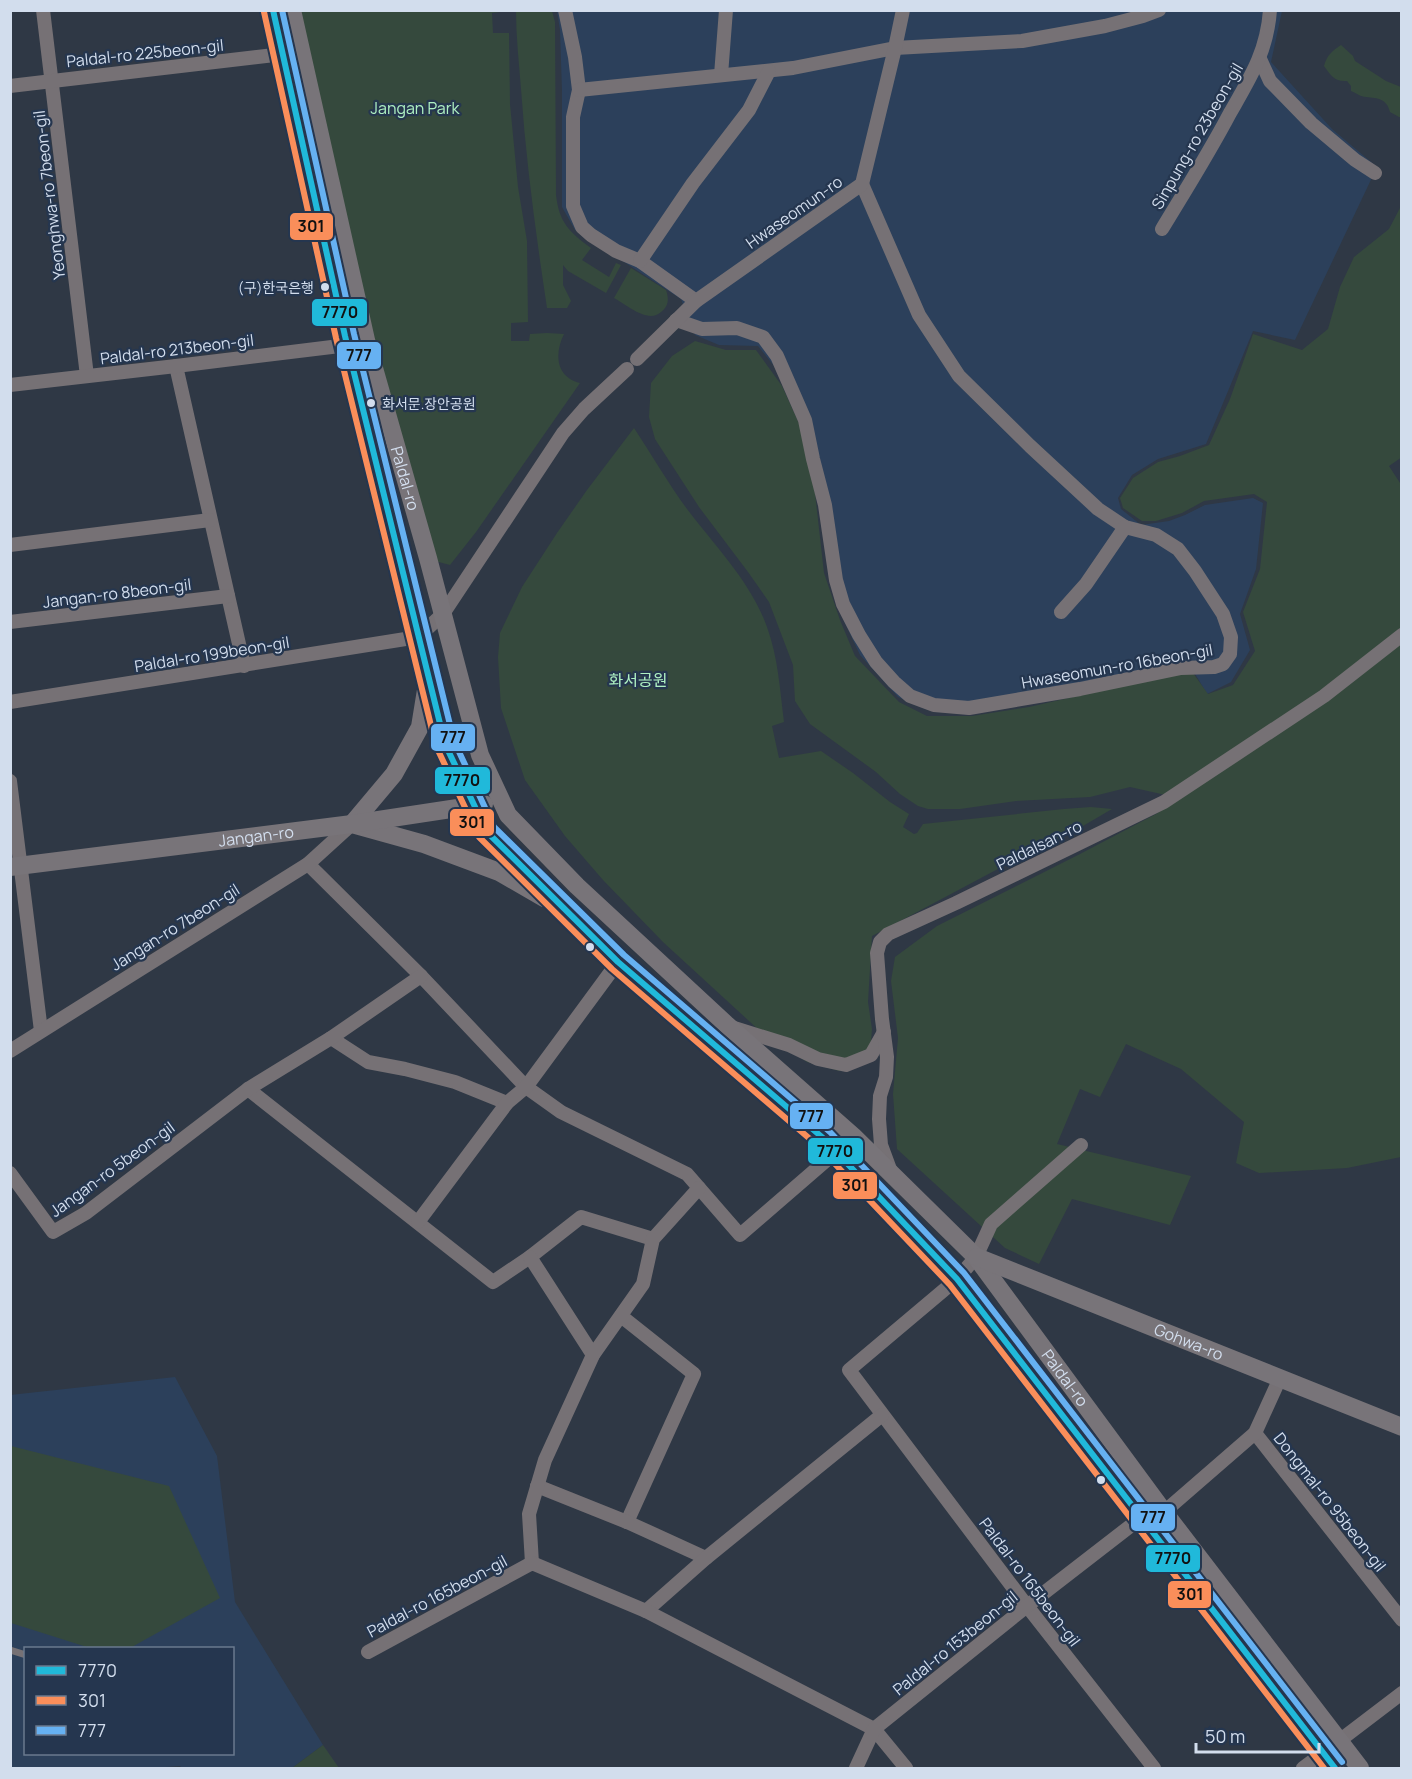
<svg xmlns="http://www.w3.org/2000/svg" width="1412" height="1779" font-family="Manrope,'Noto Sans KR',sans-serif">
<rect width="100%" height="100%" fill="#2f3845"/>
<g fill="#2c405b" fill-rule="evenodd">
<path d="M557,11H1282L1271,62L1332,129L1377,167L1295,340L1253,331L1206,444L1158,459L1132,475L1118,498L1121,509L1141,525L1169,521L1185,515L1205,505L1253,498L1263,503L1256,569L1240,614L1250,650L1231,682L1207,694L1194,672L971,712L928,710L898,697L860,655L844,621L802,424L775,367L758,346L719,345L695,335L681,299L575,230L562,207V91L560,30Z"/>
<path d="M175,1377L217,1456L235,1602L323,1745L292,1768H182L180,1766L152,1768H11L10,1395ZM26,1648H232V1754H26Z"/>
</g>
<g fill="#35493d">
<path d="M298,11H508L492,13L493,33H509L510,104L518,187L527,241L528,322L511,323V341H529L530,334L547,333L564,334C554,354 556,377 580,383L476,532L450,565L435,561L372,338Z"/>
<path d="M516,11H552L555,22L556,195C559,222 569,232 591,248L582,260L609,277L616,263L621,265L606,293L568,271L563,265V285L571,301L567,308H547C536,235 526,162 521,89C519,63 516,37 516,11Z"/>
<path d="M1341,45L1353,56L1355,61L1386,81L1401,87V117H1399L1390,112C1387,99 1378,98 1366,97C1361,97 1356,93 1351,91V86L1347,81C1335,82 1331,76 1324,66C1327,55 1332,51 1341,45Z"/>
<path d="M1401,206L1402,457L1389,466L1402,486L1401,1157L1347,1168L1259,1173L1236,1163L1244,1122L1181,1069L1126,1044L1100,1097L1080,1089L1057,1144L1191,1176L1170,1225L1072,1199L1039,1264L1005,1248L897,1149L893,1094L898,1038L891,981L895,957L937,926L1080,854L1156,814L1179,798L1130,787L1090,797L1016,801L960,809H928L918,806L900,794L876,772L810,724L795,701L793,665L769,602L748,572L699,507L655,439L649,417L651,383L672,356L695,341L726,350H756L782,386L802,430L815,493L824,573L840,620L855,656L899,702L927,716H972L1029,707L1179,673H1193L1208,694L1233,685L1255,651L1243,612L1260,569L1267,502L1254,494L1204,501L1182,513L1156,521H1142L1123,508L1120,498L1133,478L1158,462L1180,456L1209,445L1230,399L1253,334L1302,350L1328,329L1340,287L1354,257L1389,229Z"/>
<path d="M631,268L666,290C669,299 669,306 661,312C648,324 627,305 614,298Z"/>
<path d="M634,428C652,455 668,483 687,509C715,546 751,582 767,627C778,657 780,690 784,722L772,726L779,758L821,751L853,773L890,802L909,814L903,827L914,834L917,833L923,824L1064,809L1091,807L1112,809L1071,833L1011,862L872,936L868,1002L872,1029L870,1053L858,1064L839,1071L807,1062L761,1032L663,942L603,880L565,836L525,780L501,708L498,657L500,633L522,587L557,533L587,490Z"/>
<path d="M11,1446L169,1486L220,1598L130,1648H90L11,1623Z"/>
<path d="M323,1745L339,1768H292Z"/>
</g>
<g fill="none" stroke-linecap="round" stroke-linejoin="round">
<path stroke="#767175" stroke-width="7" d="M10,1650L26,1655"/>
<g stroke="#767175" stroke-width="14">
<path d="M43,10L87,376"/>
<path d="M565,10L575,57L579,90L573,117V206L582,227L591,235L616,251L640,261L696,301"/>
<path d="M1260,59L1270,81L1311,123L1355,160L1375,173"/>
<path d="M721,75L726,10"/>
<path d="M10,86L283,54"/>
<path d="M579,90L793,68L895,48L1022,41L1105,26L1143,16L1159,10"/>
<path d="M1162,229C1185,191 1209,153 1230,113C1250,78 1267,52 1270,10"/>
<path d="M640,261L693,183L749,110L769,71"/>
<path d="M676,320L702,329L737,328L763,337L777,356L805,420L813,459L825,505L836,580L843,604L859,635L876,662L894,682L910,696L934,705L969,708L1080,689L1181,668L1214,667L1223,664L1230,654L1231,637L1223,614L1195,571L1178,549L1156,535L1125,527L1098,509L1030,446L959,376L919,315L862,184"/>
<path d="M637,359L696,301L862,184L895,48L903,10"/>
<path d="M176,366L244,666"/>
<path d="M10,385L176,366L348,345"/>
<path d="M10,545L210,520"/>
<path d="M1061,612L1086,584L1125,527"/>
<path d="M10,622L228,596"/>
<path d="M10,702L418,637L443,614L563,433L584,409L627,369"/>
<path d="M10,781L41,1031"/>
<path d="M308,864L421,976L526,1087L561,1112L687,1174L740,1235L836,1152"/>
<path d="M731,1027L789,1045L818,1059L846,1065L871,1055L884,1032"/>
<path d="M331,1038L368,1062L405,1069L455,1082L507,1103"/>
<path d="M10,1051L308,864L352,824"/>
<path d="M248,1089L493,1282L530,1257L581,1217L653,1239"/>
<path d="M1081,1145L991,1224L976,1257L957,1279L849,1370L1027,1606L1154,1768"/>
<path d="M891,1172L881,1145L879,1119L880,1096L886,1077L887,1057L882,1019L877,953L880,942L888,934L956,903L1164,802L1324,696L1402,635"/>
<path d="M10,1173L53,1232L86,1213L248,1089L331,1038L421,976"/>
<path d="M418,1222L507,1103L526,1087L618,962"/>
<path d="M530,1257L593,1355"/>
<path d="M621,1316L694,1374L627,1522"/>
<path d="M1255,1433L1402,1620"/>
<path d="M537,1486L627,1522L706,1558"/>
<path d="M1164,1512L1255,1433L1280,1378"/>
<path d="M532,1563L529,1514L545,1460L593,1355L643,1284L653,1239L699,1188"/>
<path d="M646,1611L706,1558L882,1415"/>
<path d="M368,1652L532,1563L646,1611L874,1729L906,1768"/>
<path d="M1339,1741L1402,1693"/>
<path d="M856,1768L874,1729L1027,1606L1142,1517"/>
<path d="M1303,1768L1323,1753"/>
</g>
<g stroke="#787479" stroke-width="18">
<path d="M273,10L345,336L445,744L487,832L618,962L823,1138L957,1279L1335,1768"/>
<path id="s1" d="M292,10L366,340L428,558L480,755L508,815L577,886L727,1025L853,1136L976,1257L1164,1512L1360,1768"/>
<path d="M427,684L420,727L394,774L352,824L424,844L499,872L544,898"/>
<path id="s2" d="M10,867L352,824L484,804"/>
<path id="s3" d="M977,1257L1402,1427"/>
</g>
<defs>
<path id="bus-1" d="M273,10L345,336L445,744L487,832L618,962L823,1138L957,1279L1335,1768"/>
<path id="bus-2" d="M264,12L336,338L436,746L479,837L612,969L817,1145L950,1285L1324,1768"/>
<path id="bus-3" d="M282,10L354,334L454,741L494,827L624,955L830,1132L964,1273L1342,1762"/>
</defs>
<use href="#bus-1" stroke="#25364f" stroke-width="10"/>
<use href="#bus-2" stroke="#25364f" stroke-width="10"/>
<use href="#bus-3" stroke="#25364f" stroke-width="10"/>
<use href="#bus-1" stroke="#20b9da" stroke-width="6"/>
<use href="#bus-2" stroke="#fa8e5a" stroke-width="6"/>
<use href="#bus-3" stroke="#66b1f2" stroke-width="6"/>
</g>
<g fill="#d2dded" stroke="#25364f" stroke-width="2">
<circle cx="325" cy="287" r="5"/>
<circle cx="371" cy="403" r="5"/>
<circle cx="590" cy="947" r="5"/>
<circle cx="1101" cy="1480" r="5"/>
</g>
<g text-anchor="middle" stroke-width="4.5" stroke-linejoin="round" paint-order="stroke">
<g font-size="14" fill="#d2dded" stroke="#25364f" text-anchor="end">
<text x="314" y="293">(구)한국은행</text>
<text x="382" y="409" text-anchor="start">화서문.장안공원</text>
</g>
<g font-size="16" fill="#d2dded" stroke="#25364f">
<text transform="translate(145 53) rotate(-6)" y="6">Paldal-ro 225beon-gil</text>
<text transform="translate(1197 136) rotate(-60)" y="6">Sinpung-ro 23beon-gil</text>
<text transform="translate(49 195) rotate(-97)" y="6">Yeonghwa-ro 7beon-gil</text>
<text transform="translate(794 212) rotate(-35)" y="6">Hwaseomun-ro</text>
<text transform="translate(177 349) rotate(-7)" y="6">Paldal-ro 213beon-gil</text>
<text dy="6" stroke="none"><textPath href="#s1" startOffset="482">Paldal-ro</textPath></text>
<text transform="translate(117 593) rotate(-7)" y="6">Jangan-ro 8beon-gil</text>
<text transform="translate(212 654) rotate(-9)" y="6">Paldal-ro 199beon-gil</text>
<text transform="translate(1117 666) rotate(-10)" y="6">Hwaseomun-ro 16beon-gil</text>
<text dy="6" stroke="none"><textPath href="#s2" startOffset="248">Jangan-ro</textPath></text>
<text transform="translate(1039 845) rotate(-26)" y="6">Paldalsan-ro</text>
<text transform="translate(175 927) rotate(-32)" y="6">Jangan-ro 7beon-gil</text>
<text transform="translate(112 1169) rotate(-36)" y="6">Jangan-ro 5beon-gil</text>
<text dy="6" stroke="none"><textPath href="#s3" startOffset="228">Gohwa-ro</textPath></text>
<text dy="6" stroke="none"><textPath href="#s1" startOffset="1629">Paldal-ro</textPath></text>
<text transform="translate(1330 1502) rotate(52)" y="6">Dongmal-ro 95beon-gil</text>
<text transform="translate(1030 1582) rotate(53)" y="6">Paldal-ro 165beon-gil</text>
<text transform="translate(437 1596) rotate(-28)" y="6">Paldal-ro 165beon-gil</text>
<text transform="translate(955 1643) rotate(-39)" y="6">Paldal-ro 153beon-gil</text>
</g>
<g font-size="16" fill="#aef0c2" stroke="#25364f">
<text x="415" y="114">Jangan Park</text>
<text x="638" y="686">화서공원</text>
</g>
</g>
<g stroke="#25364f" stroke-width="2">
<rect x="289" y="212" width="45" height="29" rx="6" fill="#fa8e5a"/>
<rect x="311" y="298" width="57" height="29" rx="6" fill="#20b9da"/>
<rect x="336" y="341" width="46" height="29" rx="6" fill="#66b1f2"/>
<rect x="430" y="723" width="46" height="29" rx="6" fill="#66b1f2"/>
<rect x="434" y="766" width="57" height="29" rx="6" fill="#20b9da"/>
<rect x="449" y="808" width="46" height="29" rx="6" fill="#fa8e5a"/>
<rect x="789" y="1102" width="45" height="28" rx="6" fill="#66b1f2"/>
<rect x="807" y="1137" width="57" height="28" rx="6" fill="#20b9da"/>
<rect x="832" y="1171" width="46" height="29" rx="6" fill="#fa8e5a"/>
<rect x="1130" y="1503" width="46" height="29" rx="6" fill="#66b1f2"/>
<rect x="1145" y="1544" width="56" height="29" rx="6" fill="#20b9da"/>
<rect x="1167" y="1580" width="45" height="29" rx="6" fill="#fa8e5a"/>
</g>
<g font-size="16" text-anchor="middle" font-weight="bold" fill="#111">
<text x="311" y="232">301</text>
<text x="340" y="318">7770</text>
<text x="359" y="361">777</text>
<text x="453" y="743">777</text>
<text x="462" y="786">7770</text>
<text x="472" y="828">301</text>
<text x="811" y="1122">777</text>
<text x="835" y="1157">7770</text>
<text x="855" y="1191">301</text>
<text x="1153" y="1523">777</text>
<text x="1173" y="1564">7770</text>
<text x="1190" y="1600">301</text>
</g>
<rect width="1412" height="1779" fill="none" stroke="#d2dded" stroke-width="24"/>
<rect x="24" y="1647" width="210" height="108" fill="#25364f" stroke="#6a798e" stroke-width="1.5"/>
<rect x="36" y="1666" width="30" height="9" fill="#20b9da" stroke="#6a798e" stroke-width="1.5"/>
<text x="78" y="1677" font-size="18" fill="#d2dded">7770</text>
<rect x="36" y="1696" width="30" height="9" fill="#fa8e5a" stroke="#6a798e" stroke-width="1.5"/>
<text x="78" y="1707" font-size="18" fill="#d2dded">301</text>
<rect x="36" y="1726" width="30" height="9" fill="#66b1f2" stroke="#6a798e" stroke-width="1.5"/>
<text x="78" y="1737" font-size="18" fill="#d2dded">777</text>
<path d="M1196 1743v9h123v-9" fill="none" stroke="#d2dded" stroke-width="3"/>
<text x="1205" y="1743" font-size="18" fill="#d2dded" stroke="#25364f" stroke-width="4.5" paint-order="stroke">50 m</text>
</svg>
